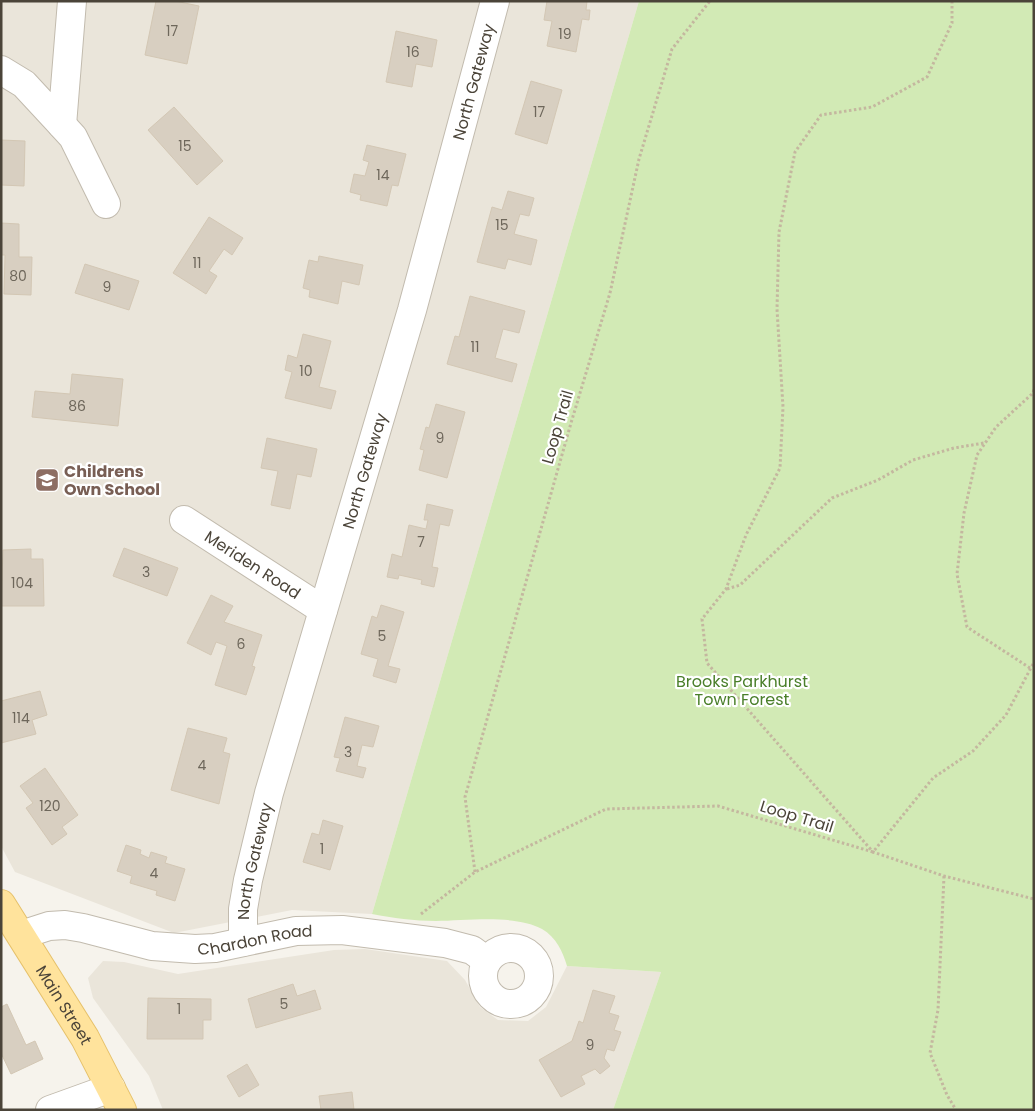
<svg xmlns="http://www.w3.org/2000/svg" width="1035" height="1111" font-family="Poppins,sans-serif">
<rect width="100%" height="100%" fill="#f6f3ec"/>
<g fill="#eae5da">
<path d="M1,1H639L372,914L292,910L174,933L15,872L1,846Z"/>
<path d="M365,949L447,961L465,980L480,1007L498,1020L528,1021L546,1007L567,966L661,972L613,1110H163L149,1076L93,998L88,978L103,961L124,962L178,974L334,950Z"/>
</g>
<path fill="#d2eab5" d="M639,1H1034V1110H613L661,972L567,966C563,952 556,937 542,929C515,914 466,921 436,921C414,921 393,918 372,914Z"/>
<g fill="#d8cfc1" stroke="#d3c7b4">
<path d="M156,1H175L199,6L187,64L145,55Z"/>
<path d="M547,1H587L586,10H590L589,20L582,19L576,52L547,46L552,21L544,20Z"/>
<path d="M396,31L437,40L432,67L416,64L412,87L386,82Z"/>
<path d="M531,81L562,90L547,144L515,134Z"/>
<path d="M174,107L223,161L197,185L148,130Z"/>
<path d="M1,140L25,141L24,186L1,185Z"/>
<path d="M367,145L406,154L398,186L392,185L387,206L360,200L361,195L350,192L354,174L365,176L369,162L363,160Z"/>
<path d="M508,191L534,198L529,216L520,214L514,234L537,240L531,265L508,259L505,269L477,262L492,207L502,210Z"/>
<path d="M209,217L243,238L232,255L224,249L209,271L217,276L206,294L173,273Z"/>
<path d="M1,223L19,224V257H32L31,295L4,294L5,255H1Z"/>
<path d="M319,256L363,265L359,285L342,281L338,304L309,297L310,290L303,288L309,260L318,262Z"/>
<path d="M85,264L139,281L129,310L75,293Z"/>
<path d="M470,296L525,311L519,333L503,329L495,358L517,364L512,382L447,364L455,336L459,337Z"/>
<path d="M303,334L331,341L319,387L336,391L331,409L285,398L292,372L285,370L288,355L297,358Z"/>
<path d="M72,374L123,379L118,426L32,417L35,391L70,394Z"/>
<path d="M436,404L465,412L447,478L419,470L424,450L420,449L426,427L429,428Z"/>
<path d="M267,438L317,449L311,477L297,474L290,509L271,505L278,471L261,468Z"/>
<path d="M427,504L453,510L449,526L440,524L432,567L438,568L434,587L421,584L422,580L399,575L398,579L387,577L392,554L402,557L409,525L426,529L428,520H424Z"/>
<path d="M124,548L178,568L167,596L113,576Z"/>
<path d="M31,549V559H43L44,606H1L3,550Z"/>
<path d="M211,595L233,606L224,622L262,635L252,666L255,667L246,695L215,685L227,646L216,642L211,655L187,643Z"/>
<path d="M381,605L404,612L388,666L400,669L396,683L373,676L378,659L361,654L372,616L377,618Z"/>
<path d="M40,691L47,715L32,720L36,734L1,743V701Z"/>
<path d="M345,717L379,726L373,747L362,745L357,766L366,768L363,778L336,771L340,758L334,757Z"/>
<path d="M188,728L227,738L223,752L230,754L219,804L171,790Z"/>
<path d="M45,768L78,815L62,827L67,834L52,845L26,808L33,803L20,786Z"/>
<path d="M323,820L343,826L330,870L303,862L312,833L319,835Z"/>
<path d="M126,845L141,850L140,854L149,858L151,852L167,857L165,863L185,869L175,901L156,895L157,891L130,883L132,876L117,871Z"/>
<path d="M293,984L297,996L315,990L321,1009L256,1028L248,999Z"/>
<path d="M593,990L615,996L609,1013L619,1016L614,1030L621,1032L614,1051L607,1049L604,1058L610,1066L600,1074L595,1069L581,1076L585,1084L561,1097L539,1060L572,1041L579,1021L583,1023Z"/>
<path d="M148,998L211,999V1020H203V1039H147Z"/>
<path d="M7,1004L26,1045L35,1041L43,1059L11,1074L1,1053V1007Z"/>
<path d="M247,1064L259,1085L239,1097L227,1076Z"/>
<path d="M352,1092L354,1110H321L319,1096Z"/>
</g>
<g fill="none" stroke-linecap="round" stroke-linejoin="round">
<defs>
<g id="minor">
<path d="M1,70L24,84L62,125L72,1"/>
<path d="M62,125L73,137L106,204"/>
<path id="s1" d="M184,520L323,610"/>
<path id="s2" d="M21,935L49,926L65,925L83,928L152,946L195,949L215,948L296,931L342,930L445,943L472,950L487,961"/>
<path id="s3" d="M243,942V909L248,880L269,793L412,310L495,1"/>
<circle cx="511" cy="976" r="28"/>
<path d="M50,1110L111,1088"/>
</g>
<g id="major">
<path id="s4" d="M1,904L85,1038L122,1110"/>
</g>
</defs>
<use href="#minor" stroke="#c2bbae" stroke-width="30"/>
<use href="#major" stroke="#e6c16a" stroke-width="30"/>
<g stroke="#c4b79f" stroke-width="3" stroke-dasharray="2.5 2.5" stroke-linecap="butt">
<path d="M952,1V23L927,77L872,107L821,115L795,152L779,232L777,309L783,407L780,468L746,535L726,589L702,619L707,663L873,852L944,876L1034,899"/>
<path d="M727,589L740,585L832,498L878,480L913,460L954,448L984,443"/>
<path d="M1030,668L967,627L957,574L964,513L977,455L996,427L1033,393L1034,389"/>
<path d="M475,872L465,797L571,423L610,293L639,159L672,49L710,1"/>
<path d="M944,876L938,1010L930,1053L947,1095L956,1110"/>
<path d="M421,914L475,872L606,809L718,806L873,852L933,778L973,751L1006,715L1034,662"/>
</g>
<use href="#minor" stroke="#fff" stroke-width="28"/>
<use href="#major" stroke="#ffe39c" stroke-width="28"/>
</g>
<defs>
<symbol id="school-square" viewBox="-11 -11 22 22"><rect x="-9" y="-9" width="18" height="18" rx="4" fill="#8d6e63" stroke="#fff"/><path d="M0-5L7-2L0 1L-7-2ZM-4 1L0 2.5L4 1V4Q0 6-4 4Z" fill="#fff"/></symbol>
</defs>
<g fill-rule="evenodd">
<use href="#school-square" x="33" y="466" width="28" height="28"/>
</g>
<g text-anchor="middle" stroke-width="4.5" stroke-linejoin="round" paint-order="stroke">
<g font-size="14" fill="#6e675b">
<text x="172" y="36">17</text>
<text x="565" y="39">19</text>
<text x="413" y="57">16</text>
<text x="539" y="117">17</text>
<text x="185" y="151">15</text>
<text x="383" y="180">14</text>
<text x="502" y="230">15</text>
<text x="197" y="268">11</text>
<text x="18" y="281">80</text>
<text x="107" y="292">9</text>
<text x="475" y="352">11</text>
<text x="306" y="376">10</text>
<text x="77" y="411">86</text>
<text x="440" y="443">9</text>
<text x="421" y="547">7</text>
<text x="146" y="577">3</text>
<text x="22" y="588">104</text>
<text x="382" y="641">5</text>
<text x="241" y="649">6</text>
<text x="21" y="723">114</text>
<text x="348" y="757">3</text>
<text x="202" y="770">4</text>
<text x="50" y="811">120</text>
<text x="322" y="854">1</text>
<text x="154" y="878">4</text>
<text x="284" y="1009">5</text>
<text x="179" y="1014">1</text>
<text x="590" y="1050">9</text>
</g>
<g font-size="16" fill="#4b4439" stroke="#fff">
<text dy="6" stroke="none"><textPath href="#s3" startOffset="892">North Gateway</textPath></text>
<text transform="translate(557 427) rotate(-74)" y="6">Loop Trail</text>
<text dy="6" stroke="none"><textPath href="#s3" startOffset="488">North Gateway</textPath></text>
<text dy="6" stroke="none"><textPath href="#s1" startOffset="82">Meriden Road</textPath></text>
<text transform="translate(797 816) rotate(17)" y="6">Loop Trail</text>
<text dy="6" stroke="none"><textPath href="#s3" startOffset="82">North Gateway</textPath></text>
<text dy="6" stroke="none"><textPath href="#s2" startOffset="239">Chardon Road</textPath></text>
<text dy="6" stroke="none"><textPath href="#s4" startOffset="119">Main Street</textPath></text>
</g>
<g font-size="16" font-weight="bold" fill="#785e54" stroke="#fff" text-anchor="start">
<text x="64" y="477">Childrens<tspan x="64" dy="18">Own School</tspan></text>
</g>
<g font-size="16" fill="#4a7f2a" stroke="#fff">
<text x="742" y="687">Brooks Parkhurst<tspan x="742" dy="18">Town Forest</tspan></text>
</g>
</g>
<rect width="1035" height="1111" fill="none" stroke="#4b4439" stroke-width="5"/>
</svg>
